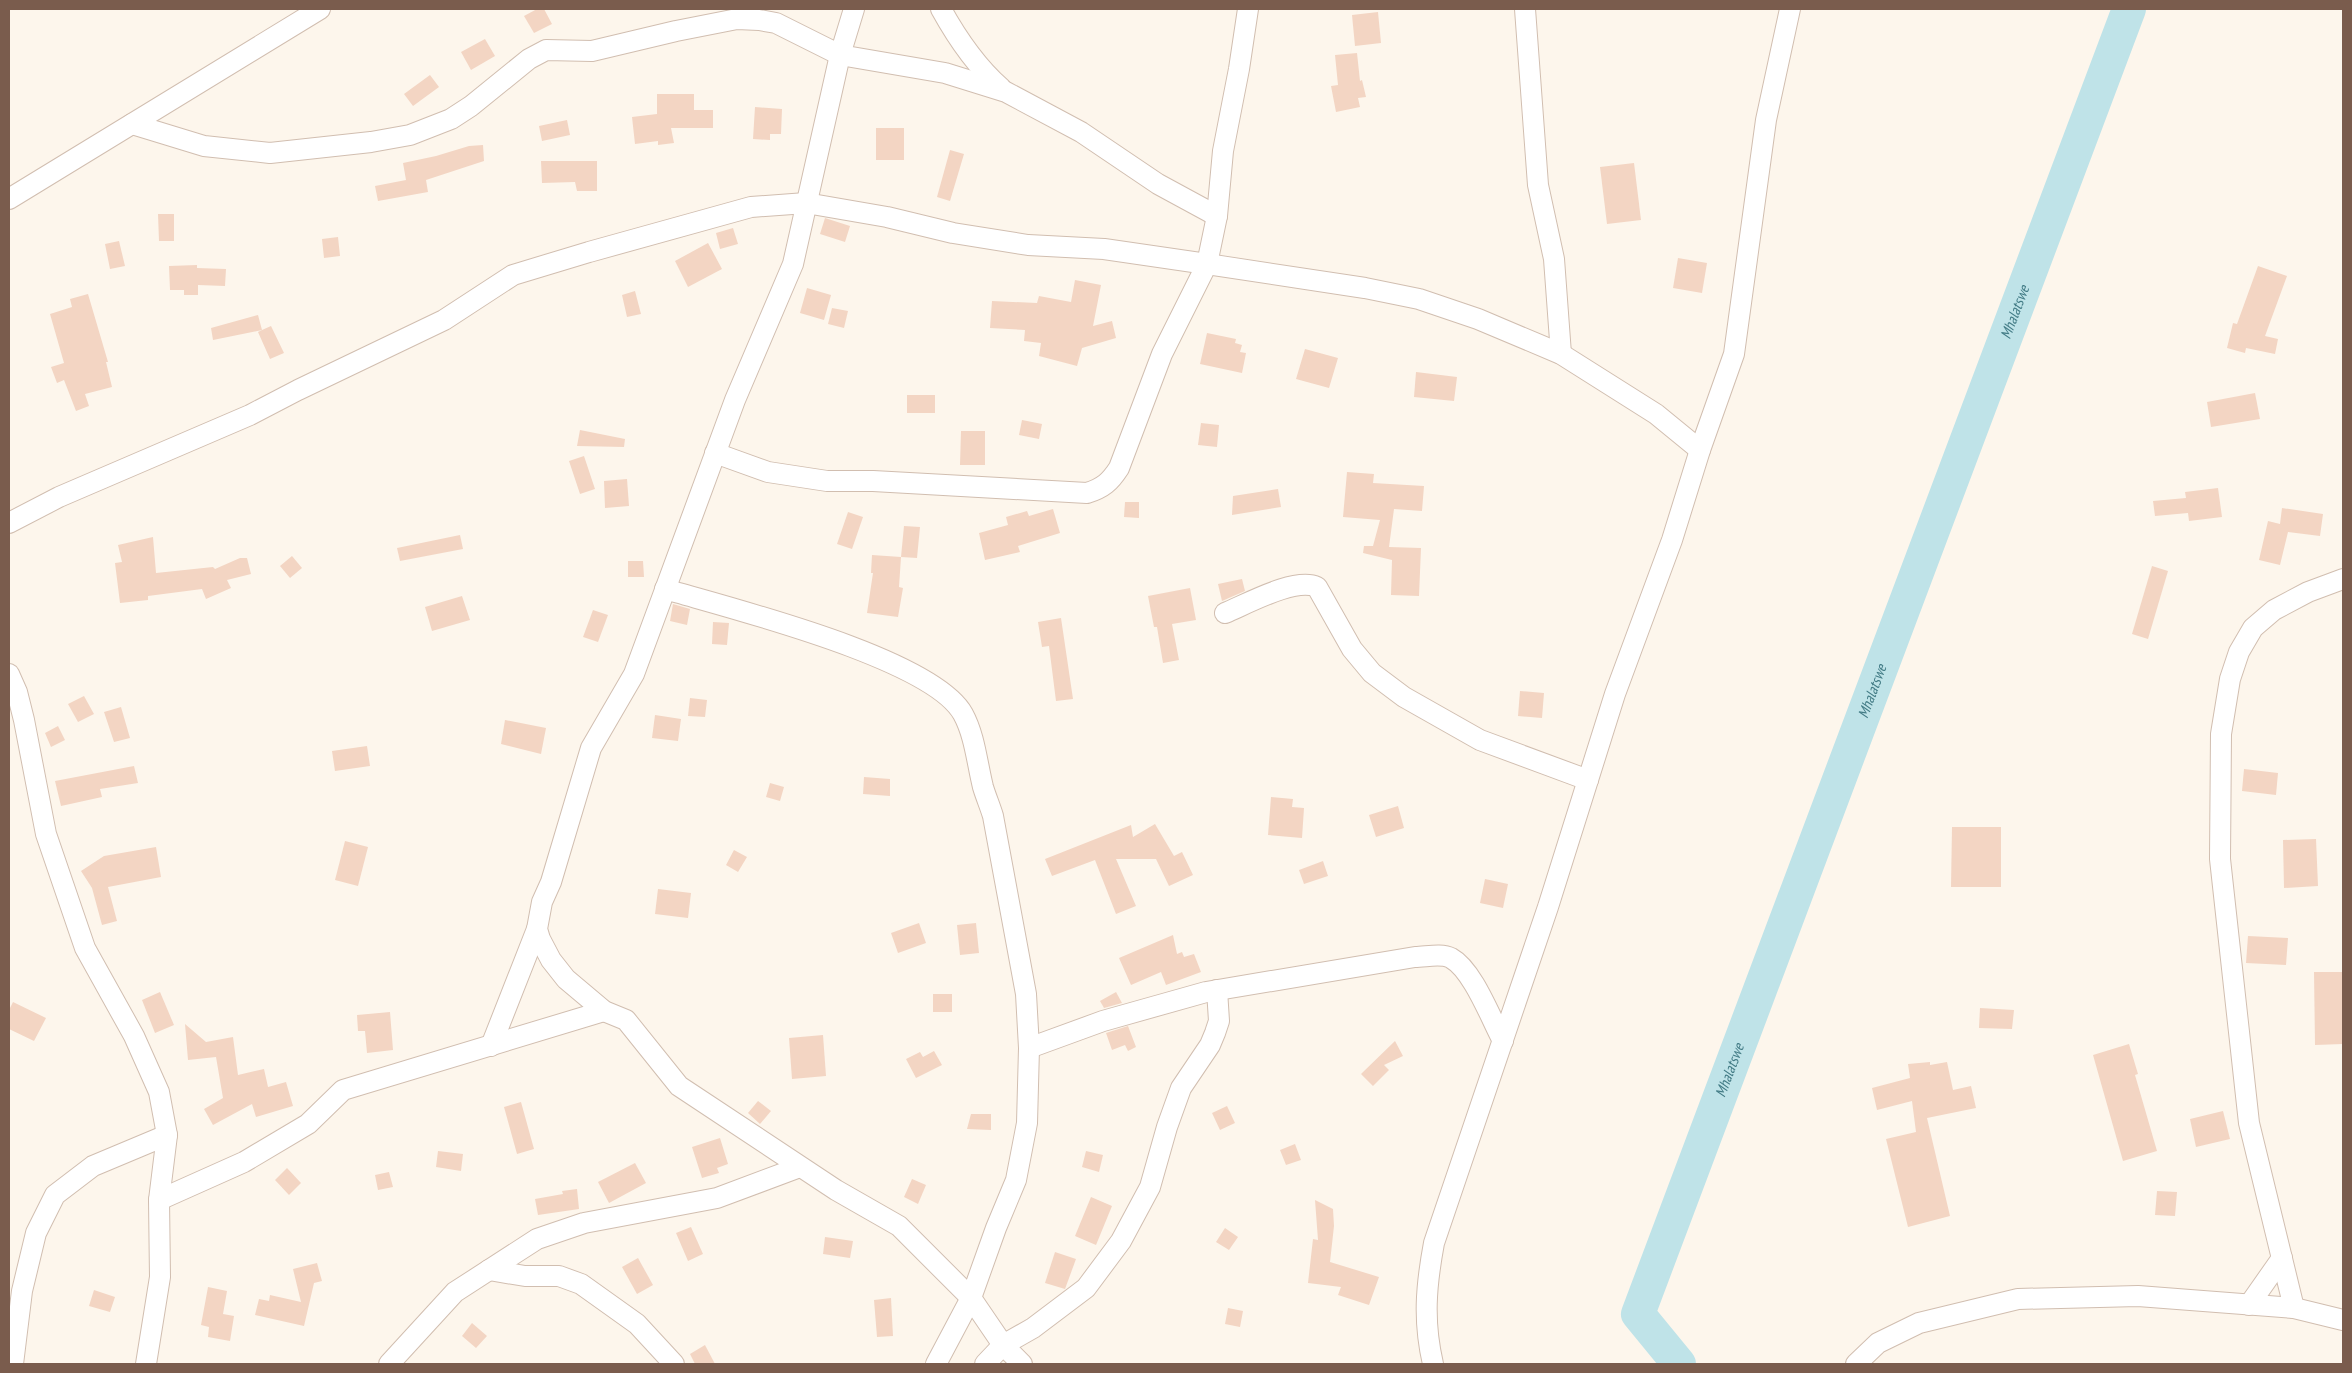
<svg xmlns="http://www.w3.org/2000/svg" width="2352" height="1373" font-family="'PT Sans Narrow',sans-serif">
<rect width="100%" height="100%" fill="#fdf6ec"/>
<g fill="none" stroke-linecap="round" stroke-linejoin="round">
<path stroke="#bfe3e8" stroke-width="34" id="s1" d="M1679,1364L1638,1314L2129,9"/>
</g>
<g fill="#f3d5c3">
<path d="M537,9H544L552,24L534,33L524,16Z"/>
<path d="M1378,12L1381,43L1355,46L1352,15Z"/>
<path d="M485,39L495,56L471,70L461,52Z"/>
<path d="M1357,53L1360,81L1362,80L1366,97L1358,98L1360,107L1336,112L1331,86L1338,85L1335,55Z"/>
<path d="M430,75L439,87L413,106L404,94Z"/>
<path d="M657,94H694V110H713V128H671L674,143L658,145V141L635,144L632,117L657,114Z"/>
<path d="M755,107L782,109L781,134H770V140L753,139Z"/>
<path d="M567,120L570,135L542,141L539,126Z"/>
<rect x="876" y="128" width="28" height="32"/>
<path d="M483,145L484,161L426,180L428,192L378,201L375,186L406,180L403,163L436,156L469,146Z"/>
<path d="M950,150L964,154L950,201L937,197Z"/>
<path d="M541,161H597V191H577L575,182L542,183Z"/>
<path d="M1634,163L1641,220L1607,224L1600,167Z"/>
<path d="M158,214H174V241H159Z"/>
<path d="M825,218L850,226L845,242L820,234Z"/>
<path d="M733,228L738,244L720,249L716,233Z"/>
<path d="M338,237L340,256L324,258L322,239Z"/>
<path d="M119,241L125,266L110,269L105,244Z"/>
<path d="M708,243L722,269L688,287L675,261Z"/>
<path d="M1678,258L1707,263L1702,293L1673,288Z"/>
<path d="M197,265V268L226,269L225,286L198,285V295H184V290H170L169,266Z"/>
<path d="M2258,266L2287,276L2265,336L2278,339L2275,354L2246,348L2245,353L2227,348L2233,323L2237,324Z"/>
<path d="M1075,280L1101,285L1093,326L1112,321L1116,338L1082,348L1077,366L1039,356L1041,343L1024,341L1025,330L990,328L992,301L1037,303L1039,296L1071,302Z"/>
<path d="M807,288L831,295L824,320L800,313Z"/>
<path d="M635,291L641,314L627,317L622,295Z"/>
<path d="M88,294L108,362H106L112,387L85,394L89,406L76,411L64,380L57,383L51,367L64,363L50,314L72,307L70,299Z"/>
<path d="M832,308L848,311L844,328L828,324Z"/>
<path d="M258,315L262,330L271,326L284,353L270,359L258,332L262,330L213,340L211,328Z"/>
<path d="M1207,333L1236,339L1235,343L1242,345L1240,352L1246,353L1242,373L1200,364Z"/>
<path d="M1305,349L1338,358L1329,388L1296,379Z"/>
<path d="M1416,372L1457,377L1454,401L1414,397Z"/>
<path d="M2255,393L2260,419L2211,427L2207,402Z"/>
<rect x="907" y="395" width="28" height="18"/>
<path d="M1022,420L1042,424L1039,439L1019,435Z"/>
<path d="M1201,423L1219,425L1217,447L1198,445Z"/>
<path d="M580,430L625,439L624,447L577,446Z"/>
<path d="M961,431H985V465H960Z"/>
<path d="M584,456L595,489L580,494L569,461Z"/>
<path d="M1347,472L1374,474L1373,483L1424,486L1422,511L1394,509L1389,547L1421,548L1419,596L1391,595L1392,560L1363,553L1364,546H1373L1380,520L1343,517Z"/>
<path d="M627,479L629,506L605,508L604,481Z"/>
<path d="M2218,488L2222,517L2189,521L2188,513L2155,516L2153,501L2186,498L2185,492Z"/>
<path d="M1278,489L1281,507L1232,515L1233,496Z"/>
<path d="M1125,502H1139V518L1124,517Z"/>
<path d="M2282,508L2323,514L2320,536L2288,532L2280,565L2259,560L2268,521L2280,524Z"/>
<path d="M1053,509L1060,533L1018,546L1020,552L985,560L979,533L1008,525L1006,517L1027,511L1029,516Z"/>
<path d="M848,512L863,517L852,549L837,544Z"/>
<path d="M904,526L920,527L917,558L901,557Z"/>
<path d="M460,535L463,549L400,561L397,548Z"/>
<path d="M153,537L156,573L213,567L215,569L240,558H247L251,574L227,580L231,588L206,599L202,589L148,596V600L120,603L115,563L122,562L118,545Z"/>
<path d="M872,555L901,557L899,587L903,588L898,617L867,613L873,573H871Z"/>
<path d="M292,556L302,568L290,578L280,566Z"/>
<path d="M628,561H643L644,577H628Z"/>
<path d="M2152,566L2168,571L2148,639L2132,634Z"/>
<path d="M1242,579L1245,591L1222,601L1218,584Z"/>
<path d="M1190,588L1196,620L1172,624L1179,660L1163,663L1157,627H1154L1148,596Z"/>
<path d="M462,596L470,620L432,631L425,607Z"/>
<path d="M673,604L690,609L687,625L670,621Z"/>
<path d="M593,610L608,615L598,642L583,637Z"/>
<path d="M1061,618L1073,699L1056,701L1049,646L1042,647L1038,622Z"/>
<path d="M713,622L729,623L727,645L712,644Z"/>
<path d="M1520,691L1544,693L1542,718L1518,716Z"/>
<path d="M84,696L94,714L78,722L68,704Z"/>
<path d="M690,698L707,700L705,717L688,716Z"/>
<path d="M121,707L130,738L114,742L104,712Z"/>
<path d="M655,715L681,719L678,741L652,738Z"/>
<path d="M505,720L546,728L541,754L501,744Z"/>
<path d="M58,726L65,740L51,747L45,733Z"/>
<path d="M367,746L370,766L335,771L332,751Z"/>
<path d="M134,766L138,783L100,789L102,797L61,806L55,781Z"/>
<path d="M2244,769L2278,773L2276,795L2242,791Z"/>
<path d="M864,777L890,779V796L863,794Z"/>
<path d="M770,783L784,787L780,801L766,797Z"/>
<path d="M1271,797L1293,799L1292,807L1304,808L1302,838L1268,835Z"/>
<path d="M1398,806L1404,828L1376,837L1369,815Z"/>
<path d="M1155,824L1174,856L1182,852L1193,875L1169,886L1156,859H1116L1136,906L1116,914L1095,860L1052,876L1045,859L1131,825L1133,837Z"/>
<path d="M1952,827H2001V887H1951Z"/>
<path d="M2316,839L2318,886L2284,888L2283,840Z"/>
<path d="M345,841L368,847L358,886L335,880Z"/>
<path d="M156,847L161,877L108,887L117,921L102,925L92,888L81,871L104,856Z"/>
<path d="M734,850L747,857L738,872L726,865Z"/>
<path d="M1323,861L1328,876L1304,884L1299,870Z"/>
<path d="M1485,879L1508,884L1503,908L1480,903Z"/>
<path d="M658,889L691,893L688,918L655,914Z"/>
<path d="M919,923L926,943L898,953L891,933Z"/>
<path d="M976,923L979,953L960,955L957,925Z"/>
<path d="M1173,935L1177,954L1182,952L1184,957L1194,954L1201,972L1166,985L1161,972L1131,985L1119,958Z"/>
<path d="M2248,936L2288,938L2286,965L2246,963Z"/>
<path d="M2314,972H2343V1044L2315,1045Z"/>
<path d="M160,992L174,1025L155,1033L142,1000Z"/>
<path d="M1116,992L1122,1003L1104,1008L1100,1001Z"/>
<rect x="933" y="994" width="19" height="18"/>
<path d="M13,1002L46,1018L34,1041L9,1029V1010Z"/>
<path d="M1980,1008L2014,1010L2012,1029L1979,1028Z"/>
<path d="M390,1012L393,1050L367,1053L365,1031H358L357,1015Z"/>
<path d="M185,1024L206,1042L233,1037L238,1075L264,1069L268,1087L286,1082L293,1106L256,1117L252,1104L213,1125L204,1109L223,1098L216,1057L188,1060Z"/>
<path d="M1128,1026L1136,1047L1128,1051L1125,1045L1112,1050L1106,1033Z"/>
<path d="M823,1035L826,1076L792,1079L789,1038Z"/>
<path d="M1395,1041L1403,1056L1384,1065L1389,1070L1373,1086L1361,1074Z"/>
<path d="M2129,1044L2138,1074L2135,1075L2157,1151L2123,1161L2093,1055Z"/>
<path d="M934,1051L942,1065L916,1078L906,1059L920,1052L923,1057Z"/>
<path d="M1930,1062V1065L1947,1062L1953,1090L1971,1086L1976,1108L1927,1118L1950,1216L1908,1227L1886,1139L1916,1132L1912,1101L1877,1110L1872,1088L1910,1078L1908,1064Z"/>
<path d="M758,1101L771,1111L760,1124L748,1113Z"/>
<path d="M521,1102L534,1149L517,1154L504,1107Z"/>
<path d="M1227,1106L1235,1123L1220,1130L1212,1113Z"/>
<path d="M2223,1111L2230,1139L2196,1147L2190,1119Z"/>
<path d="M971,1114H991V1130L967,1129Z"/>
<path d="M720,1138L728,1164L717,1168L719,1173L702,1178L692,1147Z"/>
<path d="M1295,1144L1301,1160L1286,1165L1280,1150Z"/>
<path d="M438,1151L463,1154L461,1171L436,1167Z"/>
<path d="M1086,1151L1103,1155L1099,1172L1082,1167Z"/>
<path d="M635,1163L646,1183L609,1203L598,1182Z"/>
<path d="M287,1168L301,1183L289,1195L275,1180Z"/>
<path d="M389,1172L393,1187L378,1190L375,1175Z"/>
<path d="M912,1179L926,1185L918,1204L904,1197Z"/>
<path d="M577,1189L579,1209L538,1215L535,1199L563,1194L562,1191Z"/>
<path d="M2157,1191L2177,1192L2175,1216L2155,1215Z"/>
<path d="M1091,1197L1112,1206L1096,1245L1075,1236Z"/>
<path d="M1315,1200L1333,1209L1334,1226L1330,1262L1379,1277L1369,1305L1338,1295L1341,1287L1308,1283L1313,1239L1318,1240Z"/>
<path d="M691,1227L703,1254L688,1261L676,1233Z"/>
<path d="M1225,1228L1238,1237L1229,1250L1216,1242Z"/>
<path d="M825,1237L853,1241L850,1258L823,1254Z"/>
<path d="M1055,1252L1076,1259L1065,1289L1045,1283Z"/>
<path d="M638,1258L653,1285L637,1294L622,1267Z"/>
<path d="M317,1263L322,1281L314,1283L304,1326L255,1315L259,1299L269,1301L270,1295L301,1302L293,1269Z"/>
<path d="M208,1287L227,1291L223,1314L234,1316L230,1341L208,1337L209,1327L201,1325Z"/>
<path d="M94,1290L115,1297L110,1312L89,1306Z"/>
<path d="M891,1298L893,1336L877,1337L874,1300Z"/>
<path d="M1228,1308L1243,1311L1240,1327L1225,1324Z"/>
<path d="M472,1323L487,1336L476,1348L462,1336Z"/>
<path d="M705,1345L715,1364H695L690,1354Z"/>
</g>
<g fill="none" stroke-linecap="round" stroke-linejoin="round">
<defs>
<g id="minor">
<path d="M854,9L840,55L793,264L735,400L634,674L591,748L551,882L542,902L537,929L540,939L551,960L566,979L604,1011L626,1020L679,1086L836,1190L899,1226L971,1298L1003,1345L985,1364"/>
<path d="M941,9C957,38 976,66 1001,88"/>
<path d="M1525,9L1538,185L1554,259L1561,354"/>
<path d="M132,124L204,146L270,153L371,142L410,135L451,119L471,106L529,59L546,50L592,51L676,31L737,19L759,20L776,23L840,55L945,73L1006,92L1081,132L1158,184L1217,216"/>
<path d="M9,199L320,9"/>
<path d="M715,453L768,472L827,481H873L1087,493C1103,488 1110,482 1119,468L1162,354L1207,264L1217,216L1223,151L1239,69L1248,9"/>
<path d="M9,523L59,497L250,415L298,390L444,320L513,275L589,252L751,207L806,203L887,217L953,233L1028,245L1104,249L1207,264L1365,288L1419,299L1478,319L1561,354L1656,414L1700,450"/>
<path d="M665,589C729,608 932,658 963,714C975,736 977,763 983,787C986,797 990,806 993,816L1026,994L1029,1048L1027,1123L1016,1180L996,1228L971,1298L936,1364"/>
<path d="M1225,613C1247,604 1295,577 1317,587L1352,649L1372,673L1404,697L1480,740L1588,780"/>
<path d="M9,674L17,692L24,720L46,834L85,948L134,1036L159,1092L167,1135L159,1200L160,1277L146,1364"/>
<path d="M491,1046L537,929"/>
<path d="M1029,1048L1103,1021L1206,992L1415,957C1426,957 1441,953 1451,958C1473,970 1491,1019 1503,1041"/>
<path d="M159,1200L244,1162L308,1124L343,1090L604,1011"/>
<path d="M489,1270L525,1276H559L581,1284L637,1324L674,1364"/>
<path d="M2249,1305L2282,1258"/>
<path d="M2294,1308L2249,1123L2220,859L2221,734L2230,679L2239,652L2253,628L2274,610L2308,592L2343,579"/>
<path d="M13,1364L22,1291L36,1233L55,1195L93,1166L167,1135"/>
<path d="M389,1364L455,1292L537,1239L584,1223L717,1198L800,1167"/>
<path d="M1022,1364L1003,1345L1033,1328L1086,1288L1121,1241L1150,1187L1167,1127L1181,1088L1210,1045L1215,1033L1219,1021L1217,990"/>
<path d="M1433,1364C1423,1321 1426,1286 1434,1243L1548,907L1615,694L1672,540L1700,450L1734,354L1766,120L1790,9"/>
<path d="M1856,1364L1878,1343L1919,1323L2018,1299L2138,1296L2294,1308L2343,1320"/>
</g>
</defs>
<use href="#minor" stroke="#d1beb0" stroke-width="22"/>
<use href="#minor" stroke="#fff" stroke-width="20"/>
</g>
<g text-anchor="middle" stroke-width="5" stroke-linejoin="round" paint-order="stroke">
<g font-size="15" font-style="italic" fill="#437c86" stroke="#fffaf3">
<text dy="5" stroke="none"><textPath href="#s1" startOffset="1135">Mhalatswe</textPath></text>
<text dy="5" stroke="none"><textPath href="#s1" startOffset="730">Mhalatswe</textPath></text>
<text dy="5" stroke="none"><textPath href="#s1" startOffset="325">Mhalatswe</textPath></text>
</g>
</g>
<rect width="2352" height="1373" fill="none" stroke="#7a5c4d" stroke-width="20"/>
</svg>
